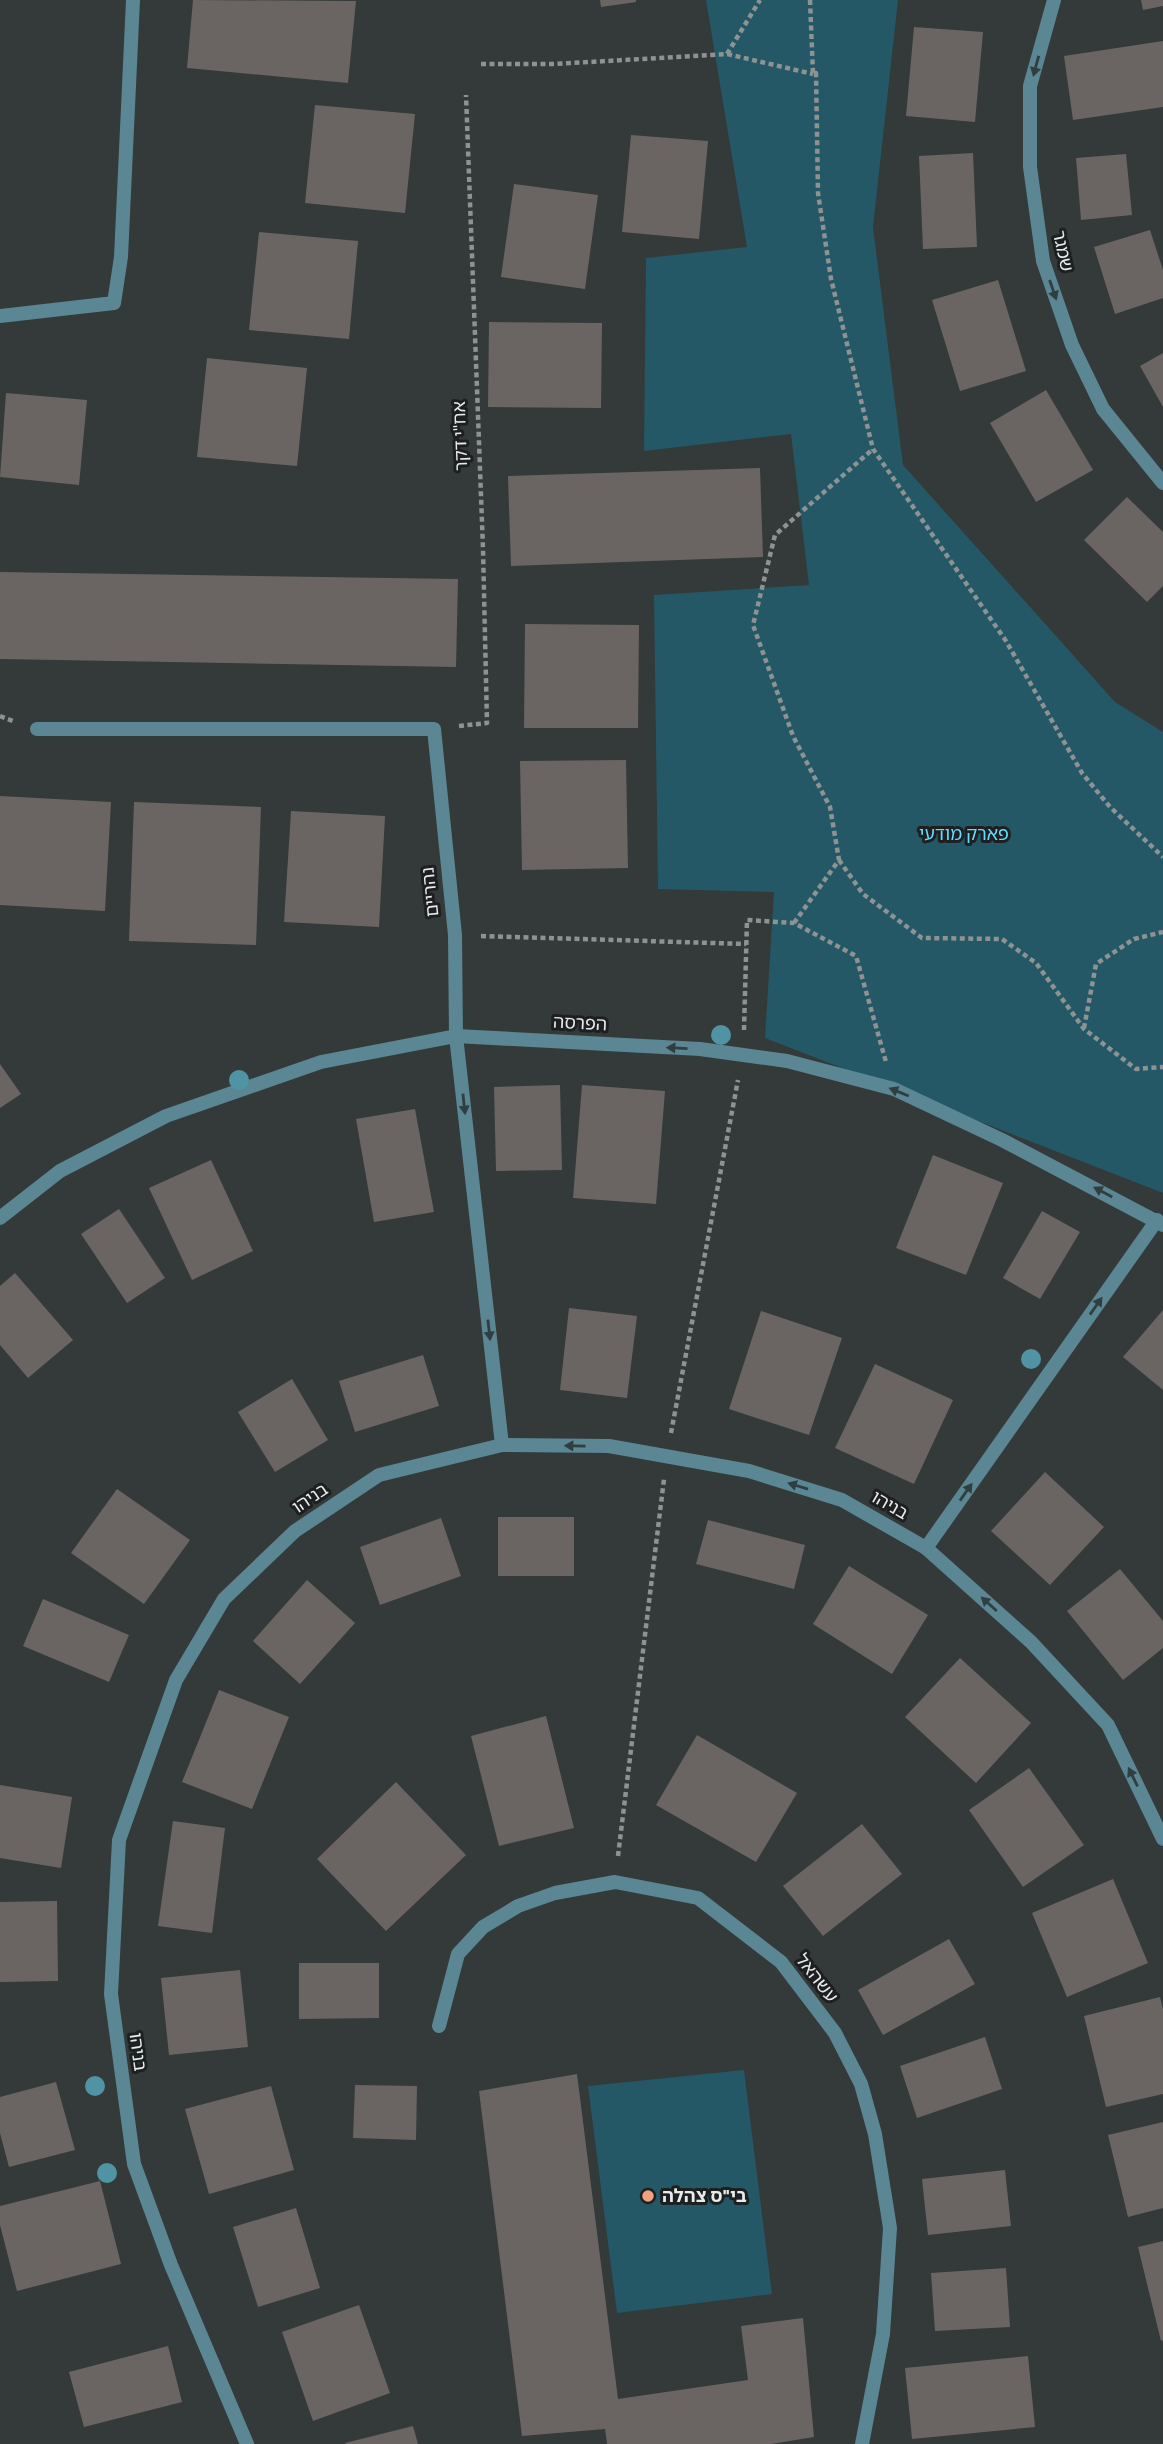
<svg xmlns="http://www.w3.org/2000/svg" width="1163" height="2444" font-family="'Titillium Web','Noto Sans Hebrew',sans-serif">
<rect width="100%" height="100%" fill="#34393a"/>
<g fill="#245866">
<path d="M706,0H898L873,227L903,465L1115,702L1163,732V1193L765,1038L774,892L658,889L654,595L809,585L791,434L644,451L646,258L747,247Z"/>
<path d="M744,2070L772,2294L617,2313L588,2086Z"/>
</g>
<g fill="#6a6563">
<path d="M193,0L356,1L348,83L187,68Z"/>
<path d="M600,0H636V2L601,7Z"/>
<path d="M1141,0H1163V6L1143,10Z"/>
<path d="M914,27L983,32L975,122L906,116Z"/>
<path d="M1163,41V107L1073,120L1064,56Z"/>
<path d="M315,105L415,114L405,213L305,203Z"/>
<path d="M631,135L708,141L699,239L622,232Z"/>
<path d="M973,153L977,247L923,249L919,156Z"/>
<path d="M1126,154L1132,215L1081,220L1076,158Z"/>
<path d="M514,184L598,195L585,289L501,277Z"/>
<path d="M1150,230L1163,270V298L1115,314L1094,247Z"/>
<path d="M259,232L358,241L349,339L249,330Z"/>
<path d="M998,280L1026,371L960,391L932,300Z"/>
<path d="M489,322L602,323L601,408L488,407Z"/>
<path d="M1163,353V407L1140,366Z"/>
<path d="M207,358L307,368L297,466L197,457Z"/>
<path d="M1046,390L1093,470L1036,502L990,423Z"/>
<path d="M6,393L87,400L79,485L0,477Z"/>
<path d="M760,468L763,557L511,566L508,476Z"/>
<path d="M1127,497L1163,532V586L1147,602L1084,540Z"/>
<path d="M0,572L458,579L456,667L0,659Z"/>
<path d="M525,624L639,625L638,728H524Z"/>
<path d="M626,760L628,868L522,870L520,761Z"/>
<path d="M0,796L111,802L105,911L0,905Z"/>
<path d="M134,802L261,807L256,945L129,941Z"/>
<path d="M291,811L385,816L379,927L284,922Z"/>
<path d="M0,1064L21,1094L0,1108Z"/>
<path d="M560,1085L562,1170L496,1171L494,1087Z"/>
<path d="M582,1085L665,1091L656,1204L573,1198Z"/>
<path d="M415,1109L434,1212L374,1222L356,1119Z"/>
<path d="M933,1155L1003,1183L966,1275L896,1248Z"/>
<path d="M211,1160L253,1251L192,1280L149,1188Z"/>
<path d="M119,1209L165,1278L127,1303L81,1234Z"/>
<path d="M1042,1211L1080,1232L1040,1299L1003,1278Z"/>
<path d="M15,1273L73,1340L28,1378L0,1345V1286Z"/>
<path d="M569,1308L637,1316L627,1398L560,1390Z"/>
<path d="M1163,1310V1390L1123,1357Z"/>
<path d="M761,1311L842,1338L809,1435L729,1409Z"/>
<path d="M423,1355L439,1406L355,1432L339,1381Z"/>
<path d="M875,1364L953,1400L914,1484L835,1448Z"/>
<path d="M292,1379L328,1440L275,1472L238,1412Z"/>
<path d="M1045,1472L1104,1527L1050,1585L991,1531Z"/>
<path d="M117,1489L190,1540L144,1604L71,1553Z"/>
<rect x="498" y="1517" width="76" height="59"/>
<path d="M441,1518L461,1576L380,1605L360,1547Z"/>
<path d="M708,1520L805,1545L794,1589L696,1564Z"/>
<path d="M849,1566L928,1615L892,1674L813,1624Z"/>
<path d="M1120,1569L1163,1621V1648L1123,1680L1067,1611Z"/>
<path d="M307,1580L355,1623L300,1684L253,1641Z"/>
<path d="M43,1599L129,1635L109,1682L23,1646Z"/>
<path d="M960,1658L1031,1723L976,1783L905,1717Z"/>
<path d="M219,1690L289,1717L252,1809L182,1782Z"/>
<path d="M546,1716L574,1828L499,1846L471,1736Z"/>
<path d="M697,1735L797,1793L756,1862L656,1805Z"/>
<path d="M1029,1768L1084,1845L1023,1887L969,1810Z"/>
<path d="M396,1782L466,1855L386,1931L317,1859Z"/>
<path d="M0,1785L72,1797L61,1868L0,1858Z"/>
<path d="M173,1821L225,1828L212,1933L158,1926Z"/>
<path d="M862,1824L902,1874L823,1936L783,1886Z"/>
<path d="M1113,1879L1148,1963L1067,1997L1032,1913Z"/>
<path d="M57,1901L58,1981L0,1982V1902Z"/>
<path d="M949,1939L975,1984L883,2035L858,1990Z"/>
<path d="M299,1963H379V2018L299,2019Z"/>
<path d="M240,1970L248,2047L169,2055L161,1978Z"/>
<path d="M1160,1997L1163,2009V2094L1106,2107L1084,2016Z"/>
<path d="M985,2037L1002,2089L917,2118L900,2066Z"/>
<path d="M577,2074L618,2399L748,2380L741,2326L803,2318L814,2437L771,2444H607L605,2429L522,2436L479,2091Z"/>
<path d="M56,2082L75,2150L9,2167L0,2133V2097Z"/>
<path d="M355,2085L417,2086L416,2140L353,2138Z"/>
<path d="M271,2086L294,2170L209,2194L185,2109Z"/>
<path d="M1163,2122V2208L1128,2217L1108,2135Z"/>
<path d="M1005,2170L1011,2226L928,2235L922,2179Z"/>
<path d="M100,2181L121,2264L17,2291L0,2225V2206Z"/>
<path d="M296,2208L320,2288L258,2307L233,2227Z"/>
<path d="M1163,2241V2340L1161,2341L1138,2247Z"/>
<path d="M1006,2268L1010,2327L935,2331L931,2273Z"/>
<path d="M359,2305L390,2393L313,2421L282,2332Z"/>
<path d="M168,2346L182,2402L84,2427L69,2372Z"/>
<path d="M1028,2356L1035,2427L912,2439L905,2368Z"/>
<path d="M413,2426L418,2444H346L345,2443Z"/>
</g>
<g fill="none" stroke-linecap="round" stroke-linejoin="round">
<g stroke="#8e9293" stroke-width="4.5" stroke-dasharray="5 3.5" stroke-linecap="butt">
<path d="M810,0L813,74L816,73L818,193L831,279L873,449L1006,641L1082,773L1110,807L1163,857"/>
<path d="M727,54L760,0"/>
<path d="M481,64H555L727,54L813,74"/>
<path d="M0,716L13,721"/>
<path d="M459,726L487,723L483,549L466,95"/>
<path d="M839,860L863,894L922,938L1002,939L1036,963L1084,1029L1136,1069L1163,1067"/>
<path d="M794,923L839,860L830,807L793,736L753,625L775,535L873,449"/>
<path d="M481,936L746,944"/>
<path d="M1084,1028L1096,964L1134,939L1163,932"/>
<path d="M744,1030L747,920L794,923L856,956L886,1062"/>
<path d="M671,1433L738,1080"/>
<path d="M618,1856L664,1479"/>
</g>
<g stroke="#5b8693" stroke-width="14">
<path d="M1054,0L1030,86V167L1043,261L1072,345L1103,409L1163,483"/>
<path d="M0,316L114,303L121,257L133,0"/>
<path d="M37,729H434L455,935L456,1036L502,1445"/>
<path d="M0,1218L60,1171L166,1116L321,1062L456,1036L700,1049L787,1061L894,1089L1002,1140L1163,1225"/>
<path d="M926,1548L1157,1220"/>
<path d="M439,2026L458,1954L483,1927L518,1906L555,1893L615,1882L698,1898L781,1962L835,2033L861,2084L875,2134L890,2228L883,2334L862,2444"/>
<path d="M247,2444L171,2265L134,2164L111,1994L119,1840L176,1680L224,1599L295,1531L379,1475L502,1445L609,1446L749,1471L842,1500L926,1548L1031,1642L1108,1725L1163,1839"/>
</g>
</g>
<g fill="#5093a5">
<circle cx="721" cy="1035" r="10"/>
<circle cx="239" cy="1080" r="10"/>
<circle cx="1031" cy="1359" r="10"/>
<circle cx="95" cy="2086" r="10"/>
<circle cx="107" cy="2173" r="10"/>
</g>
<defs><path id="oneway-solid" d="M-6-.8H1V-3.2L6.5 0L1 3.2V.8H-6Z" transform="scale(1.75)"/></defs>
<g fill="#303e42">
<use href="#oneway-solid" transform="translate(1036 66) rotate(105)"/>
<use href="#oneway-solid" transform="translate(1053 290) rotate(71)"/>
<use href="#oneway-solid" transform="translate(677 1048) rotate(-177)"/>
<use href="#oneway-solid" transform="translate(899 1092) rotate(-158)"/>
<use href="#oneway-solid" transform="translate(464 1104) rotate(84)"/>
<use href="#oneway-solid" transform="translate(1103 1192) rotate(-152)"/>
<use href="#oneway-solid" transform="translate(1096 1306) rotate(-55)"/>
<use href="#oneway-solid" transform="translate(489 1330) rotate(84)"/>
<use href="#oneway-solid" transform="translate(575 1446) rotate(-179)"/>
<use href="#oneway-solid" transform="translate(798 1486) rotate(-163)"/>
<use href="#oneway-solid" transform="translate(966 1492) rotate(-55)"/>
<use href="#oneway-solid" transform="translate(989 1604) rotate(-138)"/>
<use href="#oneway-solid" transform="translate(1133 1777) rotate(-116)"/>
</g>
<circle fill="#f2a17e" stroke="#1d1f20" stroke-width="2.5" cx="648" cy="2196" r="7"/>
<g text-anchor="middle" stroke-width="6" stroke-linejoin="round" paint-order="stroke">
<g font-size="18" fill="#e8ebec" stroke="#1d1f20">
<text transform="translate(1063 251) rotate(78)" y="6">שמגר</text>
<text transform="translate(460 436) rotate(-92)" y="6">אח"י דקר</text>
<text transform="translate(430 892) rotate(-96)" y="6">נהריים</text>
<text transform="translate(580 1023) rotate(3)" y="6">הפרסה</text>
<text transform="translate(310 1498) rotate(-34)" y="6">בניהו</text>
<text transform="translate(890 1505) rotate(30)" y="6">בניהו</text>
<text transform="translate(817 1978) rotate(52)" y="6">עשהאל</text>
<text transform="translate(138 2052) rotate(82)" y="6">בניהו</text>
</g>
<g font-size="18" fill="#66dcfc" stroke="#1d1f20">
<text x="964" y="840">פארק מודעי</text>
</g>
<g font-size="18" font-weight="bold" fill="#e8ebec" stroke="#1d1f20" text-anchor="start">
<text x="662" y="2202">בי"ס צהלה</text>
</g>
</g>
</svg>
